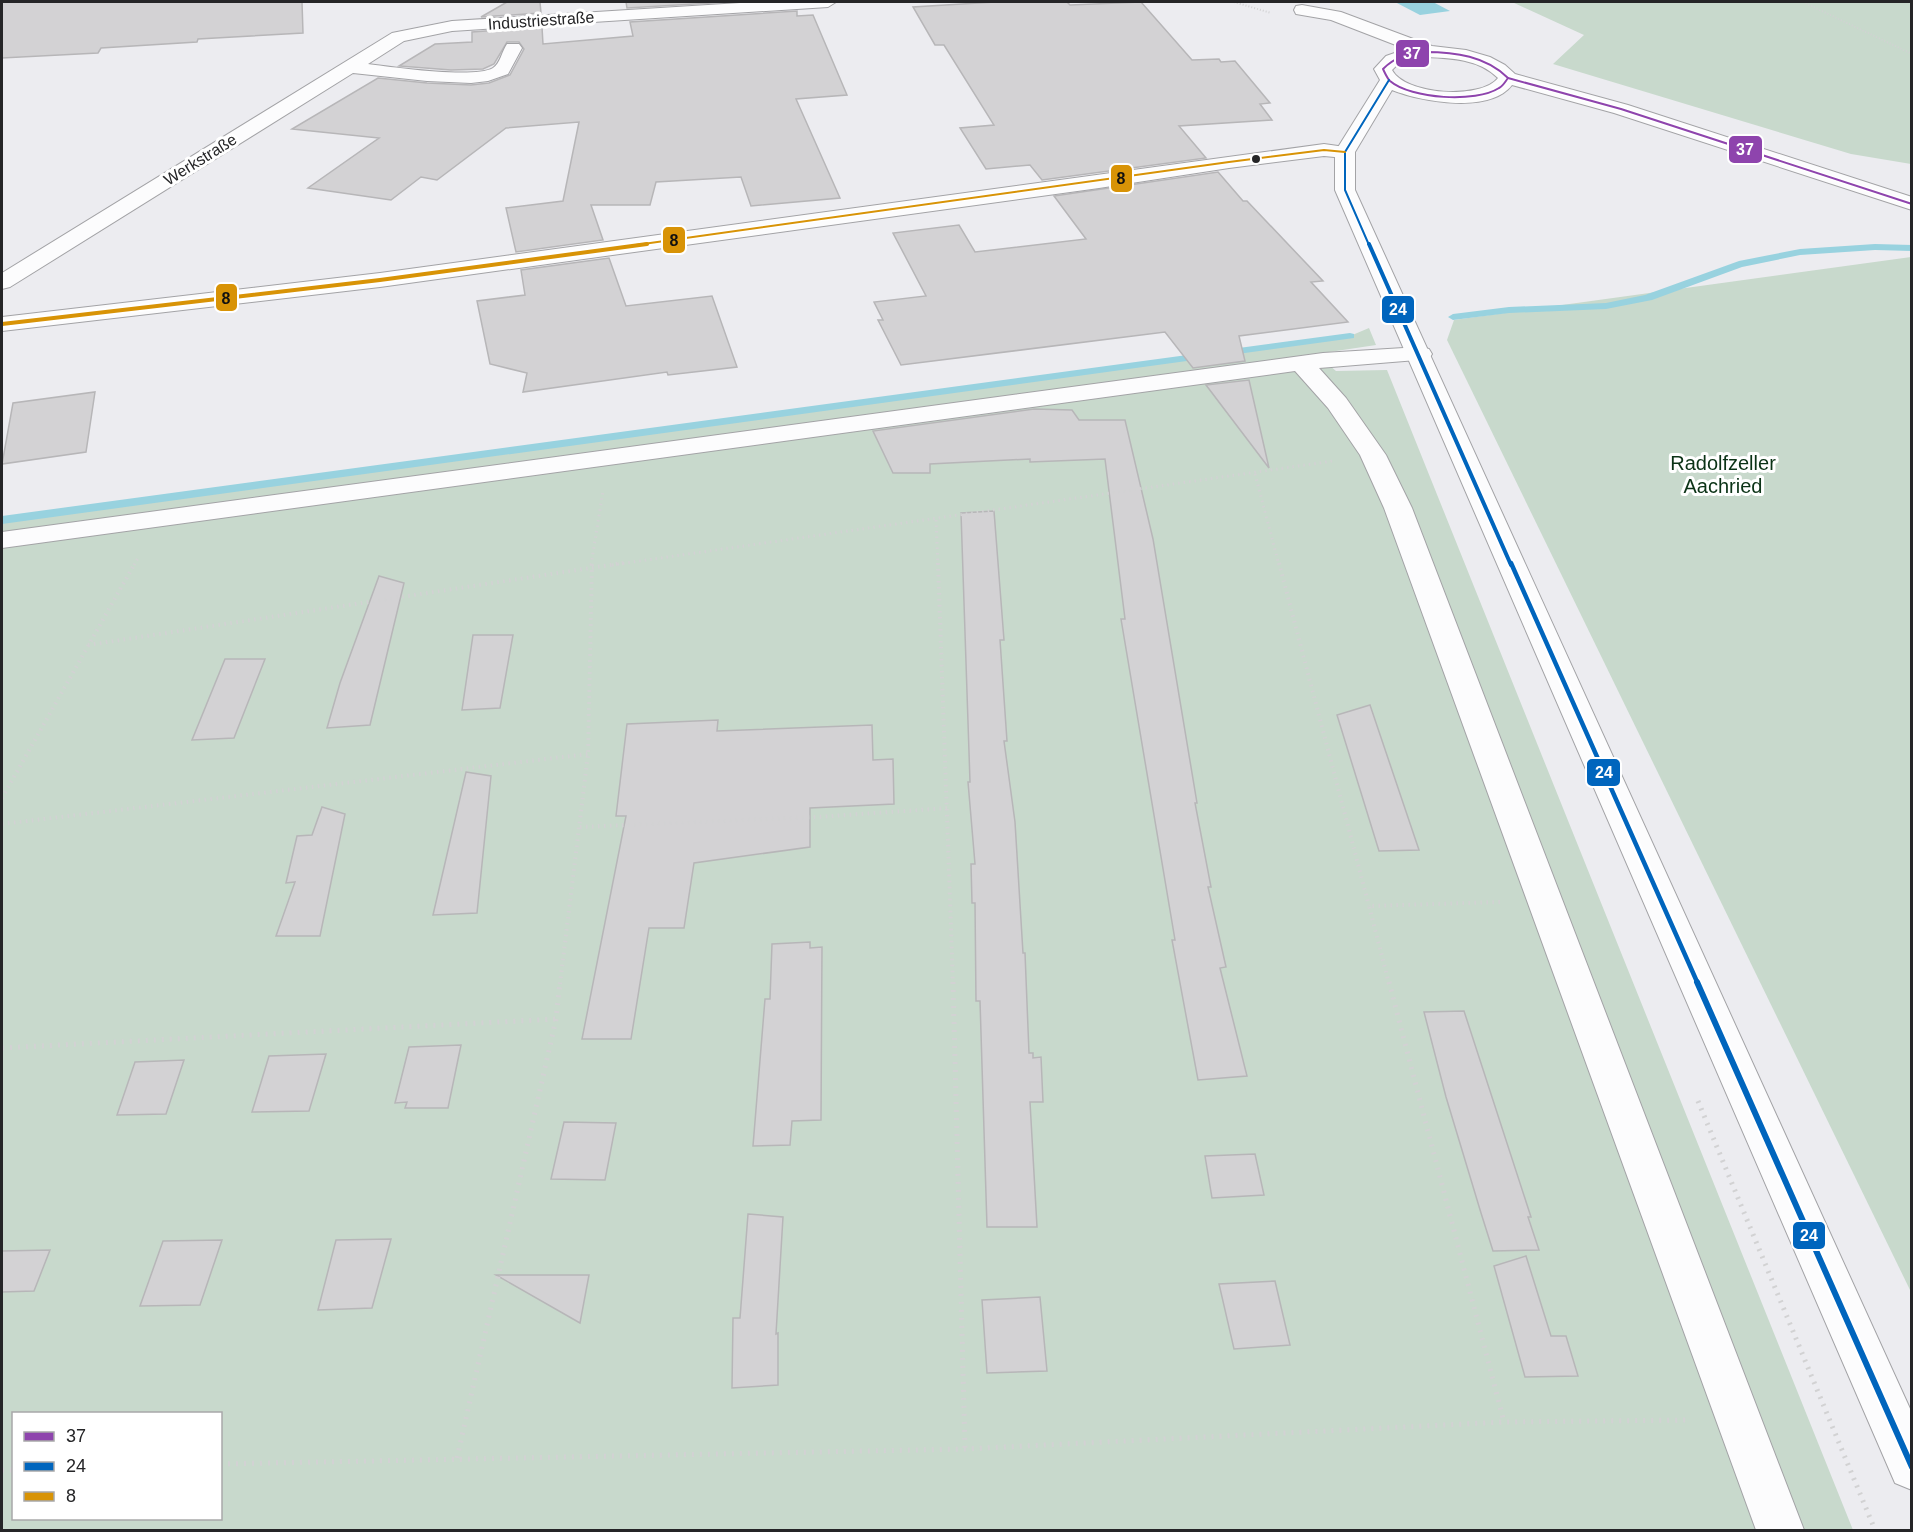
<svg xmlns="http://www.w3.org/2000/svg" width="1913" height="1532" font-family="Arial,sans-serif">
<rect width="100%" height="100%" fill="#ececf0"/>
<g fill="#c8d9cc" fill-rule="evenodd">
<path d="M1512,2H1911V164L1851,154L1553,64L1584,35Z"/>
<path d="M1911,257H1912L1911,1292L1447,340L1454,320Z"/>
<path d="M1369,328L1376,345L1316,354L1336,371L1387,370L1853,1530H2V520L1350,336ZM14,1414H220V1518H14Z"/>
</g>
<path fill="#98d2df" d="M1395,2H1433L1450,11L1420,15Z"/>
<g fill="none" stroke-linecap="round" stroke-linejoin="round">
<g fill="#98d2df" fill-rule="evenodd">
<path d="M1875,244L1912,245V251L1875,250L1800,255L1742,267L1652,300L1606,309L1509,313L1453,320L1448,317L1453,314L1509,307L1606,303L1645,295L1739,261L1800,249Z"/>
<path d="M1350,333L1354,334V338L2,524V516Z"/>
</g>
</g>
<g fill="#d3d2d4" stroke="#b7b6b8" stroke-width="1.5">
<path d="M2,2H302L303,33L198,39L197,42L101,48L98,53L2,58Z"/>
<path d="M507,2H540L541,13L481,17Z"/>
<path d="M626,2H728L627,8Z"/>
<path d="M995,2H1067L1070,5L1141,2L1192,60L1219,59L1221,62L1235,61L1270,103L1260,104L1272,120L1179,126L1206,158L1042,180L1030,165L986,169L960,128L994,125L944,45H935L913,7Z"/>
<path d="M797,11V16L813,15L847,95L796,99L840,198L751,206L741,177L656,182L650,205H591L603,240L516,252L506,208L563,201L579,122L506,128L437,180L421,177L391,200L308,188L379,138L292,129L378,78L427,83L471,85L489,83L510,75L524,49L519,42H507L494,64L483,69L451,70L399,66L435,44L472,42V32L542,27L543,44L633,36L630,22Z"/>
<path d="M1218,172L1243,201H1247L1323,281L1311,282L1348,322L1239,336L1245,361L1193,368L1165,332L901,365L878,320H883L874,302L926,296L893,233L959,225L975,252L1086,239L1054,196Z"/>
<path d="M609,258L626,306L712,296L737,367L668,375L667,372L523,392L527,373L490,364L477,301L525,295L521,270Z"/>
<path d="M1249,380L1269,468L1206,385Z"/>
<path d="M95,392L86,452L2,464L13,403Z"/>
<path d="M1034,409L1072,410L1079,420H1125L1153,539L1197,803H1195L1211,887H1208L1226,967L1220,968L1247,1076L1198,1080L1172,940H1175L1121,619H1125L1105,459L1030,462V459L930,464V473H893L873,431Z"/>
<path d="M994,511L1004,640H1000L1007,741H1004L1015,822L1023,953H1025L1029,1053H1033V1058L1041,1057L1043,1102H1030L1037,1227H987L980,1001H976L975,903H972L971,864H975L968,782H970L961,513Z"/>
<path d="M379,576L404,583L370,725L327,728L340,683Z"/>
<path d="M473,635H513L500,708L462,710Z"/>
<path d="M225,659H265L234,738L192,740Z"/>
<path d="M1370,705L1419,850L1379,851L1337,715Z"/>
<path d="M718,720L717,731L872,725L873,760L893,759L894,804L810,808V847L694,863L684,928H649L631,1039H582L626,816H616L627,724Z"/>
<path d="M466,772L491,776L477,913L433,915Z"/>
<path d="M322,807L345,814L320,936H276L295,882L286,883L297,836L312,835Z"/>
<path d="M810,942V948L822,947L821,1120L792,1121L790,1145L753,1146L765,999H770L772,944Z"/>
<path d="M1464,1011L1531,1217H1528L1539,1250L1493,1251L1481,1213L1446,1097L1424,1012Z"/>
<path d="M461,1045L448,1108H405L407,1102L395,1103L409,1047Z"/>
<path d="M326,1054L309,1111L252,1112L269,1056Z"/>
<path d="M184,1060L166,1114L117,1115L135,1062Z"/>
<path d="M564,1122L616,1123L605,1180L551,1179Z"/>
<path d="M1255,1154L1264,1195L1212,1198L1205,1156Z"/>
<path d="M748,1214L783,1217L776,1334L778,1333V1385L732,1388L733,1318H740Z"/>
<path d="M391,1239L372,1308L318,1310L336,1240Z"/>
<path d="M222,1240L200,1305L140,1306L163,1241Z"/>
<path d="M50,1250L34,1291L2,1292V1251Z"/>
<path d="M1526,1256L1551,1336H1566L1578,1376L1525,1377L1494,1266Z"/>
<path d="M496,1275H589L580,1323Z"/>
<path d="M1275,1281L1290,1345L1234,1349L1219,1284Z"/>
<path d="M1040,1297L1047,1371L987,1373L982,1300Z"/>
</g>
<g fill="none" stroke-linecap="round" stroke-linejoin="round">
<defs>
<g id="minor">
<path d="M756,2H836L828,7L452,31L404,41L368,64C391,67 474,79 493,68C500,64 502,51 507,44H519L522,48L508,74L488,81L471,83L427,81L353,73L10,287L2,289V273L392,33L452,21Z"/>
<path d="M1324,144L1352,148L1355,152L1352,156L1345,158L1324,156L1229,168L1099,188L380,287L2,331V317L380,273Z"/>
<path d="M1420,347L1429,349L1432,354L1429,359L1319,368L1346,398L1386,455L1412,508L1804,1530H1756L1384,508L1360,455L1328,408L1295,371L2,548V532L1323,353Z"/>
</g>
<path id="major" d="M1302,5L1341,12L1432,46L1466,50L1490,57L1505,65L1515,74L1628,105L1912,197V210L1614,113L1512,85C1490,114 1422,102 1392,90L1355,152V190L1912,1413V1490L1895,1483L1335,190V152L1380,80L1374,69L1386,56L1406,49L1331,20L1296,14L1294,10L1296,6ZM1425,57C1451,58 1479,59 1498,78C1481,100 1405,95 1392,70L1399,63Z"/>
</defs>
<use href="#minor" stroke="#a3a3a6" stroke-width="2"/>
<use href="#major" stroke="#a3a3a6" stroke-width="2"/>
<g stroke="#d2d2d3" stroke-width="2" stroke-dasharray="1 2" stroke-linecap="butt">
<path d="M1234,2L1271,13"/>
<path d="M1803,2L1912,54"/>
</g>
<g stroke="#d2d2d3" stroke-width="3" stroke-dasharray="1.5 4" stroke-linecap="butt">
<path d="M1255,474L1279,565"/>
<path d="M936,520L938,565"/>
<path d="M134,565L139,556"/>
<path d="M591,565L603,491"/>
<path d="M612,565L1333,461"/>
</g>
<g stroke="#d2d2d3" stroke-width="4" stroke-dasharray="1.5 4.5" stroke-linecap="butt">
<path d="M938,563L953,984"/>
<path d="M1279,563L1369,906"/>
<path d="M88,645L623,563"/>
<path d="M2,798L135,563"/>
<path d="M2,824L588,754"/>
<path d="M580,827L817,817L948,808"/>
<path d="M560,984L588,754L592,563"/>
<path d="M1389,984L1369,906L1500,902"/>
</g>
<g stroke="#d2d2d3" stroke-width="5" stroke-dasharray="2 6" stroke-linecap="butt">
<path d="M953,982L965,1449"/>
<path d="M1389,982L1504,1422"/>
<path d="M2,1048L556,1019"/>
<path d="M1698,1101L1875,1530"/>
<path d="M457,1458L556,1019L560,982"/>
<path d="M220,1464L965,1449L1504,1422L1690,1420"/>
<path d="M2,1470H14"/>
</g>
<use href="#minor" fill="#fcfcfd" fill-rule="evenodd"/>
<use href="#major" fill="#fcfcfd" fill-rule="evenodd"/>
<defs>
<g id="bus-1">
<path d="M1425,52C1455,52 1486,56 1508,78C1505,82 1503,86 1499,88C1476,103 1411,99 1390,81C1387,78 1385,73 1383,69C1396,56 1408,54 1425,52Z"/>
<path d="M1508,78L1621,109L1912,204"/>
</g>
<path id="bus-2-far3" d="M1369,245L1345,190V152L1389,80"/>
<path id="bus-2-far2" d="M1369,244L1511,565"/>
<path id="bus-2-far1" d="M1511,563L1698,984"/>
<path id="bus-2" d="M1697,982L1912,1467"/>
<path id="bus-3-far1" d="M636,245L1229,162L1324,150L1345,152"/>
<path id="bus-3" d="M2,324L380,280L647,244"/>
</defs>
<use href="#bus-1" stroke="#fff" stroke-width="4.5"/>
<use href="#bus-2-far3" stroke="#fff" stroke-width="4.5"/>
<use href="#bus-2-far2" stroke="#fff" stroke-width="8"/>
<use href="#bus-2-far1" stroke="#fff" stroke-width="9"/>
<use href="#bus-2" stroke="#fff" stroke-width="10"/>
<use href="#bus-3-far1" stroke="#fff" stroke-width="4.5"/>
<use href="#bus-3" stroke="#fff" stroke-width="8"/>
<use href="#bus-1" stroke="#8e44ad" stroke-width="2"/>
<use href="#bus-2-far3" stroke="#0065bd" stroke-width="2"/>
<use href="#bus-2-far2" stroke="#0065bd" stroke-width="4"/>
<use href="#bus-2-far1" stroke="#0065bd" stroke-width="4.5"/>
<use href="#bus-2" stroke="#0065bd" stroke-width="6"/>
<use href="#bus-3-far1" stroke="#d89306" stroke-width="2"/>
<use href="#bus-3" stroke="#d89306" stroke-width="4"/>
</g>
<circle fill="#252527" stroke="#fff" stroke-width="2" cx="1256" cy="159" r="5"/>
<g text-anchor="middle" stroke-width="6" stroke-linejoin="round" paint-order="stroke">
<g font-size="16" fill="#252527" stroke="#fff">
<text transform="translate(541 20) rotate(-4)" y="6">Industriestraße</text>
<text transform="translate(200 159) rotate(-32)" y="6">Werkstraße</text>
</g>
<g font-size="20" fill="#0b3316" stroke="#fff">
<text x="1723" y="470">Radolfzeller<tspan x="1723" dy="23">Aachried</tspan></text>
</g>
</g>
<g stroke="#fff" stroke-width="2">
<rect x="1395" y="39" width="35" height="29" rx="6" fill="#8e44ad"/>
<rect x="1728" y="135" width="35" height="29" rx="6" fill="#8e44ad"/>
<rect x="1110" y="164" width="23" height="29" rx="6" fill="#d89306"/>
<rect x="662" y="226" width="24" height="28" rx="6" fill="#d89306"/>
<rect x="215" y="283" width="23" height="29" rx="6" fill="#d89306"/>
<rect x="1381" y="295" width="34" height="29" rx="6" fill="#0065bd"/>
<rect x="1586" y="758" width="35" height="29" rx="6" fill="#0065bd"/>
<rect x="1792" y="1221" width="34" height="29" rx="6" fill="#0065bd"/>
</g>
<g font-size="16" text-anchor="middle" font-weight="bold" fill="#fff">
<text x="1412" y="59">37</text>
<text x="1745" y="155">37</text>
<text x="1398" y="315">24</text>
<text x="1604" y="778">24</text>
<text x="1809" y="1241">24</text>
</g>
<g font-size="16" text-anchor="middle" font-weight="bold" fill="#111">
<text x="1121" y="184">8</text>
<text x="674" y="246">8</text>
<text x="226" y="304">8</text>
</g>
<rect width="1913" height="1532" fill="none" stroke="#252527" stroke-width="6"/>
<rect x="12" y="1412" width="210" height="108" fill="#ffffff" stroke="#a8a8a9" stroke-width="1.5"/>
<rect x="24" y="1432" width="30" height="9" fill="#8e44ad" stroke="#a8a8a9" stroke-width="1.5"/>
<text x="66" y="1442" font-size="18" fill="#252527">37</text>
<rect x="24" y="1462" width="30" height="9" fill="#0065bd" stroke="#a8a8a9" stroke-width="1.5"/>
<text x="66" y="1472" font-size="18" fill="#252527">24</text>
<rect x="24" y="1492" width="30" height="9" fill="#d89306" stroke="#a8a8a9" stroke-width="1.5"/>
<text x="66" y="1502" font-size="18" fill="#252527">8</text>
</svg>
